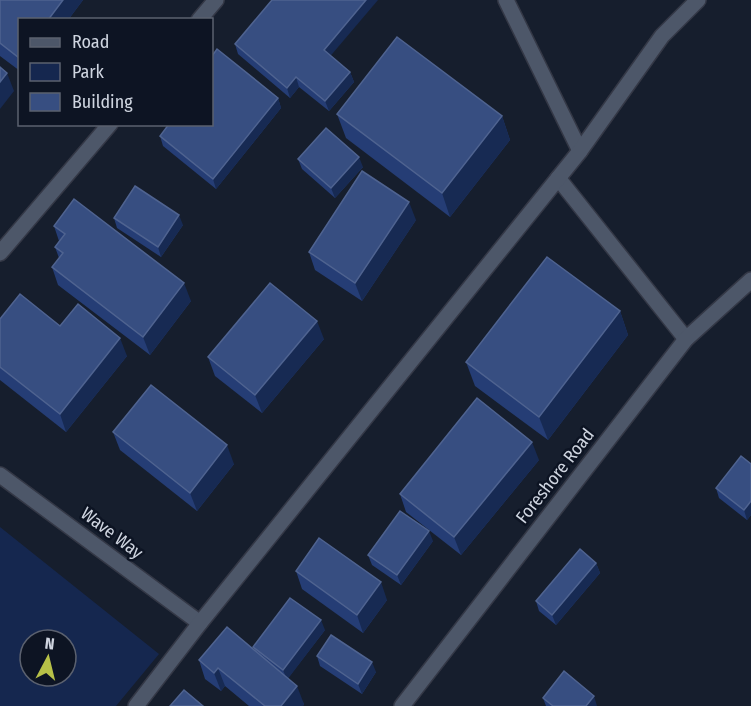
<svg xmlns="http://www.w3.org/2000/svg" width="751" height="706" font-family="'Fira Sans Condensed',sans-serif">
<rect width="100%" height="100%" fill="#161e2d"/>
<path fill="#15274f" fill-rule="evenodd" d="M0,527L159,654L116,706H0ZM30,640H66V676H30Z"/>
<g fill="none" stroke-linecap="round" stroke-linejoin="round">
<defs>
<g id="street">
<path d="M506,0L580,151"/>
<path d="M199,20L216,0"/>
<path d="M558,178L686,339"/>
<path d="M0,253L110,124"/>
<path d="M0,475L200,623"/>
<path d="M136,706L200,623L580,151L662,36L698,0"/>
<path d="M402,706L686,339L751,280"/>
</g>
</defs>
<use href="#street" stroke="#343846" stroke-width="18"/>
<use href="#street" stroke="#4d5769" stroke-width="15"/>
</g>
<g fill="#253d75">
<path d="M0,0H83L68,20H20V71L0,56Z"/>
<path d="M235,44L331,56L350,72L354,82L329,111L299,87L290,98L238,54Z"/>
<path d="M278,98L281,108L216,189L163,146L160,136Z"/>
<path d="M337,114L502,116L510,140L450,217L346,138Z"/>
<path d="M298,159L363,167L335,198L302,169Z"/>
<path d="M114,218L183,225L161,257L117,228Z"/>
<path d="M416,220L362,301L315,270L309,252Z"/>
<path d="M54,226L191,301L150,355L58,285L52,267L59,258L55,247L59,241Z"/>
<path d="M620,311L628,335L548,440L475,386L466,362Z"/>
<path d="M0,319L60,326L127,356L66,432L0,380Z"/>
<path d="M324,339L262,413L215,376L208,357Z"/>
<path d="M113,432L234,464L197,511L120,450Z"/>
<path d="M539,460L461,555L406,512L400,494Z"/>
<path d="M751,464V515L747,520L719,498L716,488Z"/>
<path d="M433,541L401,585L372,565L368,555Z"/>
<path d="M596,563L600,573L556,625L539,611L536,601Z"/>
<path d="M296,571L387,600L363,633L302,589Z"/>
<path d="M325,630L288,678L304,704L303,706H249L225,686L221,691L205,679L199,660L255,651L253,647Z"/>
<path d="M317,656L376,672L362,694L320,666Z"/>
<path d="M543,698L597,706H546Z"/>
</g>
<g fill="#172a53">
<path d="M63,0H83L68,20H48Z"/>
<path d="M366,0H378L327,60L324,50Z"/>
<path d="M350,72L354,82L329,111L325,101Z"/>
<path d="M7,73L14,91L0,109V82Z"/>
<path d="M296,77L299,87L290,98L287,88Z"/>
<path d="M278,98L281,108L216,189L213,179Z"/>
<path d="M502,116L510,140L450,217L442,193Z"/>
<path d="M359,157L363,167L335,198L331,188Z"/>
<path d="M409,202L416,220L362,301L355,283Z"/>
<path d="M179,215L183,225L161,257L158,247Z"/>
<path d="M184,283L191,301L150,355L143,337Z"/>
<path d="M620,311L628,335L548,440L539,417Z"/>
<path d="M317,321L324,339L262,413L255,395Z"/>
<path d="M120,338L127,356L66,432L60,414Z"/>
<path d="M532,442L539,460L461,555L454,537Z"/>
<path d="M227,445L234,464L197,511L190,493Z"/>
<path d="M751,501V515L747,520L744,510Z"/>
<path d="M429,531L433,541L401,585L397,575Z"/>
<path d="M596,563L600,573L556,625L552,615Z"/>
<path d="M381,582L387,600L363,633L357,615Z"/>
<path d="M321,620L325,630L287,680L283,670Z"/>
<path d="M372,662L376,672L362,694L358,684Z"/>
<path d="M218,668L225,686L221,691L214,673Z"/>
<path d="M297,686L304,704L303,706H281Z"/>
<path d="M594,696L597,706H586Z"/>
</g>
<g fill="#374e81" stroke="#4f6390" stroke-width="1.5">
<path d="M0,0H63L48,20H20V56L18,57L0,43Z"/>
<path d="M272,0H366L324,50L350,72L325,101L296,77L287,88L235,44Z"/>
<path d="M397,37L502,116L442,193L337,114Z"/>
<path d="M217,49L278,98L213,179L160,136L169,124H212V56Z"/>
<path d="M0,67L7,73L0,82Z"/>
<path d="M326,128L359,157L331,188L298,159Z"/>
<path d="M362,171L409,202L355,283L309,252Z"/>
<path d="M135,186L179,215L158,247L114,218Z"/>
<path d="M74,199L184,283L143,337L52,267L63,253L55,247L65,234L54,226Z"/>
<path d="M547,257L620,311L539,417L466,362Z"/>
<path d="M270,283L317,321L255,395L208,357Z"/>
<path d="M20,294L60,326L78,304L120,338L60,414L0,367V319Z"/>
<path d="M151,385L227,445L190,493L113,432Z"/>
<path d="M477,398L532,442L454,537L400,494Z"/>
<path d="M741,456L751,464V501L744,510L716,488Z"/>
<path d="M400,511L429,531L397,575L368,555Z"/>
<path d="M319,538L381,582L357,615L296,571Z"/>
<path d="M580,549L596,563L552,615L536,601Z"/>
<path d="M290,598L321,620L283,670L253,647Z"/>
<path d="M227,627L297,686L281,706H265L218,668L214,673L199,660Z"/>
<path d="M331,635L372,662L358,684L317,656Z"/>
<path d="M564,671L594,696L586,706H553L543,698Z"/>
<path d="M184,690L203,706H170Z"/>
</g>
<g text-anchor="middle" stroke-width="5" stroke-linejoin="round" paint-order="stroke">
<g font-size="18" fill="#cfd5e0" stroke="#0d1423">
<text transform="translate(555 476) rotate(-52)" y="6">Foreshore Road</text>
<text transform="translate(112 533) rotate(37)" y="6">Wave Way</text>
</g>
</g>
<rect x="18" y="18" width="195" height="108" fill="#0d1423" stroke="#5b616f" stroke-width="1.5"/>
<rect x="30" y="38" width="30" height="9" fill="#4d5769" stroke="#5b616f" stroke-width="1.5"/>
<text x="72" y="48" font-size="18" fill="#cfd5e0">Road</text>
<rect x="30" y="63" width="30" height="18" fill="#15274f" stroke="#5b616f" stroke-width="1.5"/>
<text x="72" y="78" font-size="18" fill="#cfd5e0">Park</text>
<rect x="30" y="93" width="30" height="18" fill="#374e81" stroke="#5b616f" stroke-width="1.5"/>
<text x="72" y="108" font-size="18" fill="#cfd5e0">Building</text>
<g transform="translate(48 658) rotate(7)"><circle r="28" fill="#0d1423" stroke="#5b616f" stroke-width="1.5"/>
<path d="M0-4.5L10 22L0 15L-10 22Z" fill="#b7c148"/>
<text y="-9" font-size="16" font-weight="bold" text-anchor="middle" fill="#cfd5e0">N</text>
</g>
</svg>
